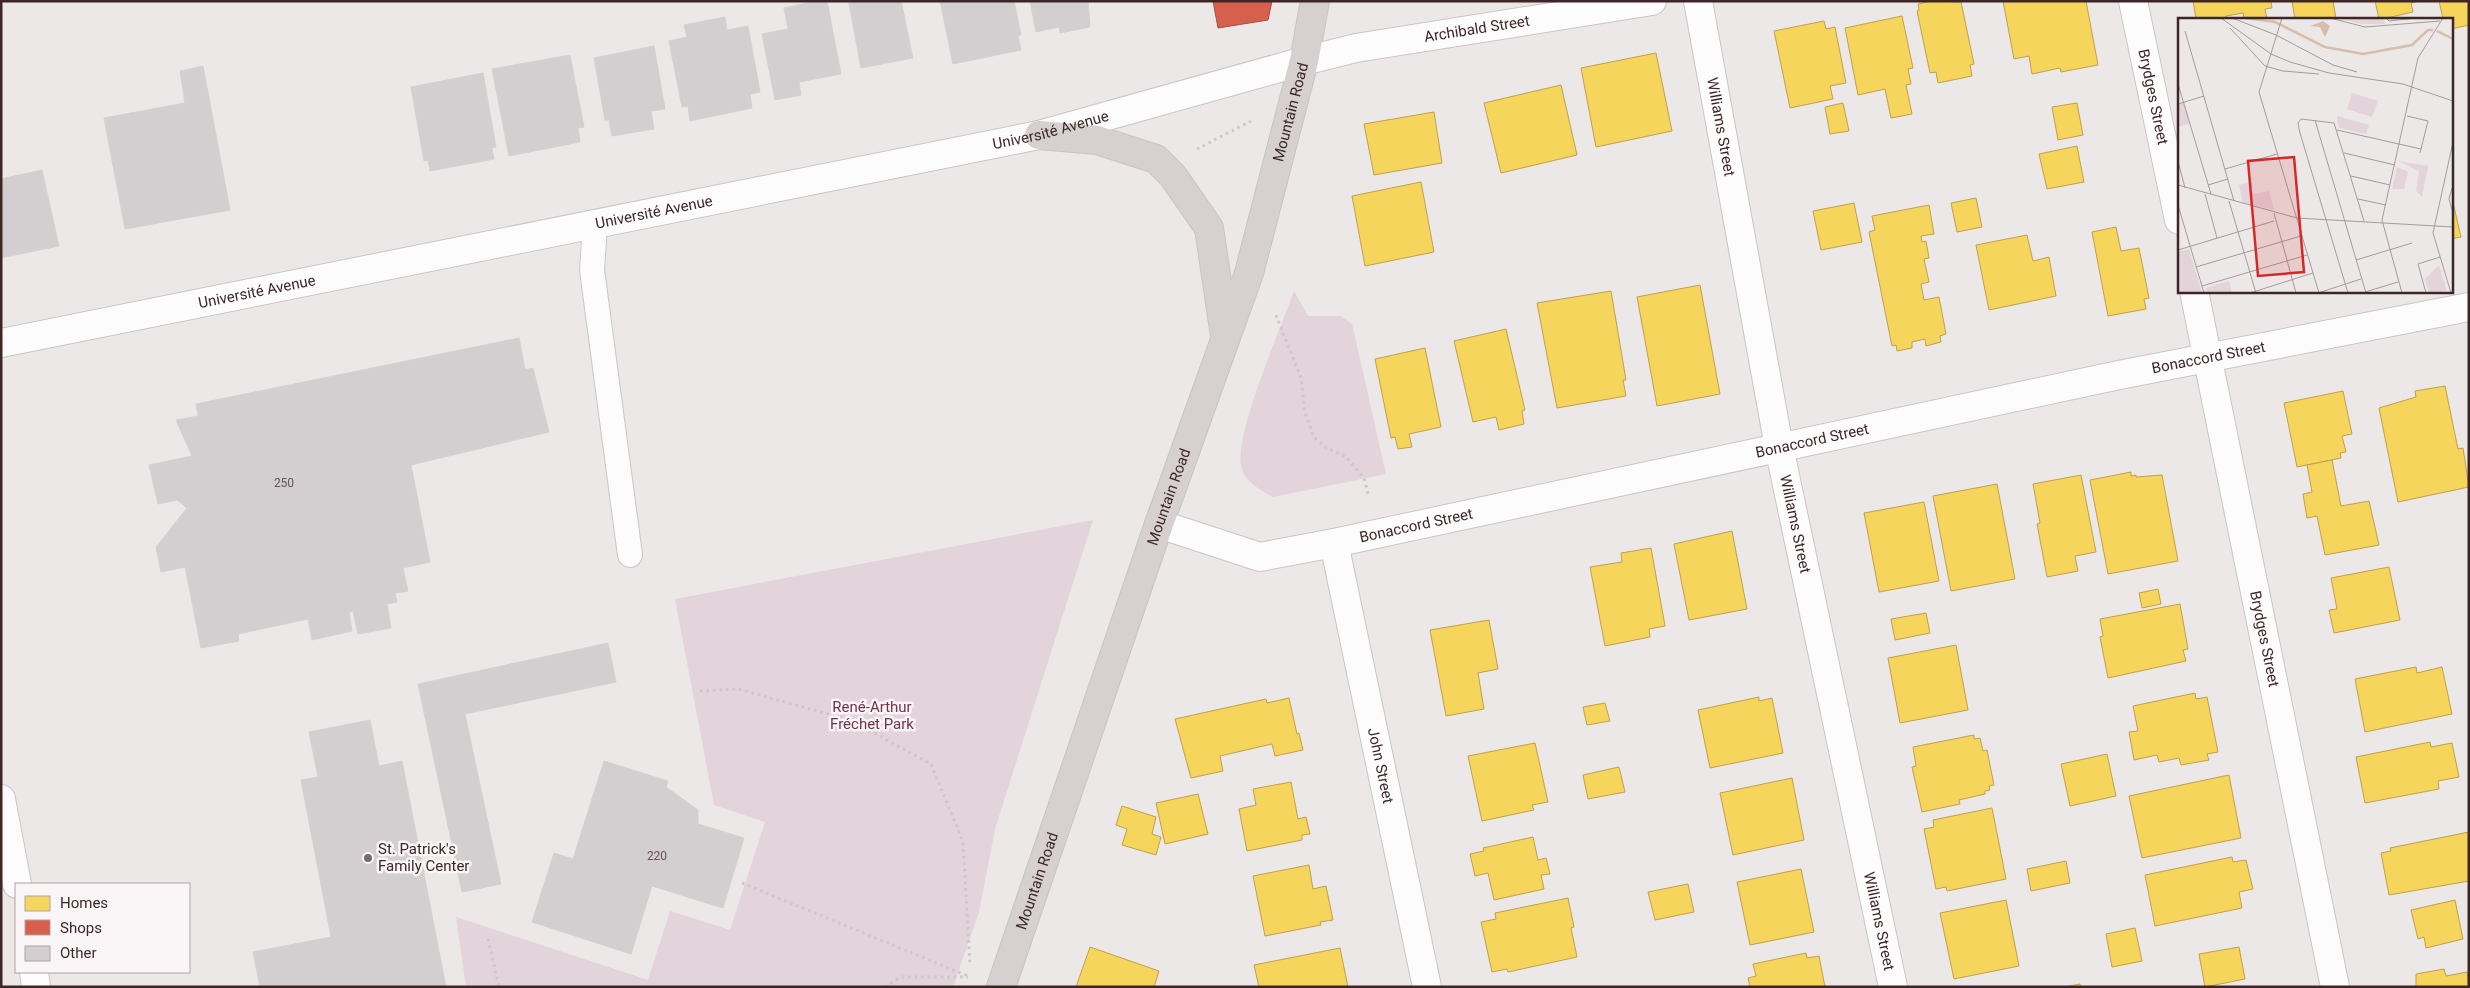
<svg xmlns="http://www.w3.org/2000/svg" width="2470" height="988" font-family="Roboto,sans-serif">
<rect width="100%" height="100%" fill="#ece8e8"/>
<g fill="#e3d3da">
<path d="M1294,291L1308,316H1341L1352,324L1386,474L1273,497C1260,490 1244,481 1241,466C1235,432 1281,328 1294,291Z"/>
<path d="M1093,520L995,829L979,912L953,987H466L456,917L648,980L670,911L730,930L765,822L714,805L675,599Z"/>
</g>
<g fill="#f6d55c" stroke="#bfa04c">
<path d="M1931,1L1961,2L1974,64L1970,65L1972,76L1938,83L1936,72L1930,73L1917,11L1919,10L1918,4Z"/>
<path d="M2003,1H2086L2098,65L2061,72L2060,68L2032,74L2029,56L2014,59Z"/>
<path d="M2193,1H2271L2272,8L2265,9L2267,19H2244L2243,13L2226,16L2227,19H2196Z"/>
<path d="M2292,1H2333L2336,19H2295Z"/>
<path d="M2375,1H2420L2411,3L2413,12L2382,19H2379Z"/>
<path d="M2439,1H2469V25L2451,29V19H2443Z"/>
<path d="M1902,16L1913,68L1908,69L1911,84L1906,85L1912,114L1891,118L1885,89L1858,95L1845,28Z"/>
<path d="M1824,21L1826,29L1835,27L1846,83L1830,86L1833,99L1790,108L1774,31Z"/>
<path d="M1656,53L1672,131L1596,147L1581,68Z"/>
<path d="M1561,85L1577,155L1501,173L1484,103Z"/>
<path d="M1843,103L1849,131L1830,134L1825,107Z"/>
<path d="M2077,103L2083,135L2058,140L2052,107Z"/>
<path d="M1434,112L1442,163L1374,175L1364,124Z"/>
<path d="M2077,146L2084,182L2047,189L2039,154Z"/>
<path d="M1421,182L1434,252L1365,266L1352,196Z"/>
<path d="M2451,194L2461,237L2451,239Z"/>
<path d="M1976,198L1982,227L1957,232L1951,203Z"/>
<path d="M1854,203L1862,242L1821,250L1813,211Z"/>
<path d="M1929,205L1934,234L1921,236L1922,242L1926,241L1929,258L1924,259L1929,282L1921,284L1924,300L1939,297L1946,334L1940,336L1941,342L1926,346L1925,339L1912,342V348L1897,351L1896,345L1892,346L1869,232L1875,230L1872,216Z"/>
<path d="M2116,227L2121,251L2139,248L2149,298L2144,299L2146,309L2108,316L2092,232Z"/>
<path d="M2027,235L2033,261L2049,257L2056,296L1989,310L1976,245Z"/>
<path d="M1700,285L1720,394L1657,406L1637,297Z"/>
<path d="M1611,291L1626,380H1623L1626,396L1557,408L1537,303Z"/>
<path d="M1506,329L1525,410L1522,411L1524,424L1499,430L1496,417L1473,422L1454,341Z"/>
<path d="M1425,348L1441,427L1409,434L1412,447L1398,449L1395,437L1391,438L1375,359Z"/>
<path d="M2445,386L2458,449L2463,448L2469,487L2398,502L2379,408L2416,397L2415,391Z"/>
<path d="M2343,391L2352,434L2342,436L2346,452L2340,453L2341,458L2297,467L2284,403Z"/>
<path d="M2332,460L2341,506L2369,501L2379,545L2325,555L2317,516L2307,518L2303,494L2312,492L2307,465Z"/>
<path d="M2131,472V476L2136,475V477L2162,475L2178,561L2108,574L2090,480Z"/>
<path d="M2081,475L2096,552L2075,556L2078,571L2047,577L2037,524L2040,523L2033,484Z"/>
<path d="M1997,484L2015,579L1951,591L1933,496Z"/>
<path d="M1924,502L1939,581L1879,592L1864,513Z"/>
<path d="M1732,531L1747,609L1689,620L1674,544Z"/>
<path d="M1651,548L1665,626L1649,629L1650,637L1605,646L1590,567L1622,562L1621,553Z"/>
<path d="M2389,567L2400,620L2334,633L2329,610L2337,609L2331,578Z"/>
<path d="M2158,589L2161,604L2142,608L2139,593Z"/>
<path d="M2180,604L2188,649L2183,650L2186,661L2108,678L2100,637L2103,636L2100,619Z"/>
<path d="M1926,613L1930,633L1895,640L1891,619Z"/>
<path d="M1489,620L1498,669L1478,673L1484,709L1446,716L1430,630Z"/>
<path d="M1956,645L1968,710L1900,723L1888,658Z"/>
<path d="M2416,667L2417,673L2442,667L2452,714L2365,732L2355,679Z"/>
<path d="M2195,693L2196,699L2207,697L2218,752L2207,754L2209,760L2181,765L2179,758L2159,762L2157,755L2134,760L2129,732L2138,731L2133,706Z"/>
<path d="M1759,697V701L1772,698L1783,753L1710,768L1698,710Z"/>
<path d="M1289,698L1297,734L1299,733L1303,750L1275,756L1272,744L1220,756L1223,771L1191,778L1175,719L1266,699L1267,703Z"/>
<path d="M1605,703L1610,721L1587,725L1583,707Z"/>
<path d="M1974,735V739L1980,738L1983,751L1987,750L1994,785L1989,786L1990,790L1985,791V794L1959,800L1960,804L1922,812L1912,767L1916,766L1913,747Z"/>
<path d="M2430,742L2431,747L2452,743L2459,777L2438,781L2439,789L2365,803L2356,757Z"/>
<path d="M1535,743L1548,802L1532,805L1534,810L1482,821L1468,756Z"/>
<path d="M2107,754L2116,796L2070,806L2061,764Z"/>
<path d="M1619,767L1625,792L1588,799L1583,775Z"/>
<path d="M2229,775L2241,838L2142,858L2129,796Z"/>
<path d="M1792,778L1804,840L1733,855L1720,793Z"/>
<path d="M1291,782L1298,819L1306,817L1310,834L1302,835V840L1247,851L1239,809L1256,805L1253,789Z"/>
<path d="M1198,794L1208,834L1165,844L1156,803Z"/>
<path d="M1122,806L1156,817L1152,834L1161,837L1156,855L1122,845L1127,829L1116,825Z"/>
<path d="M1992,808L2006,879L1947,891L1946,887L1936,889L1924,829L1934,827L1933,820Z"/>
<path d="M2469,832V881L2389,895L2381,853L2391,851L2390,848Z"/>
<path d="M1533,837L1538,860L1546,858L1550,874L1541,875L1544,889L1494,900L1488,873L1475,876L1470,854L1484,851L1483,848Z"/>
<path d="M2232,857L2233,862L2246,860L2253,889L2239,892L2242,908L2155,926L2145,875Z"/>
<path d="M2066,861L2070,883L2031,891L2027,869Z"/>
<path d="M1309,865L1313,889L1326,886L1333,920L1320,922L1321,925L1265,936L1253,876Z"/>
<path d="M1801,869L1814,932L1750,945L1737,882Z"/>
<path d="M1688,884L1694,912L1655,920L1648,892Z"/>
<path d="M1568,898L1574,927L1571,928L1577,957L1508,972L1507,969L1492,972L1481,922L1496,919L1495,913Z"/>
<path d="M2006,900L2019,966L1954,979L1940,913Z"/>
<path d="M2455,900L2463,939L2426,948L2424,937L2418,939L2411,910Z"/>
<path d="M2135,928L2142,961L2112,967L2106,934Z"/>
<path d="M1090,947L1159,971L1154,987H1076Z"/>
<path d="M2239,947L2245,979L2205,987L2199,954Z"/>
<path d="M1340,948L1348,987H1259L1254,965Z"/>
<path d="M1806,953L1807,958L1819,956L1825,987H1750L1748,978L1756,976L1753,964Z"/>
<path d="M2444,969L2446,976L2467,972L2469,987H2416V974Z"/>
<path d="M2080,984L2081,987H2065Z"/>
</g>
<path fill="#d6604d" stroke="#a84f42" d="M1213,1H1272L1268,20L1218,28Z"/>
<g fill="#d3cecf" stroke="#d5d1d1">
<path d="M816,1H827L841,74L799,82L801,95L775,100L762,34L788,29L784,8Z"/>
<path d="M859,1H901L913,58L861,68L849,3Z"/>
<path d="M940,1H1014L1021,35L1018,36L1021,50L953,64Z"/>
<path d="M1030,1H1088L1090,27L1060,33L1059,27L1036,32Z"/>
<path d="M725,17L727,30L748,26L760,92L750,94L752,108L690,121L688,106L682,107L669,41L687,37L684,25Z"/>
<path d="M654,46L665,109L651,111L654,129L612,136L609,120H605L594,58Z"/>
<path d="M570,55L584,127L578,128L580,142L509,156L492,69Z"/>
<path d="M203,66L230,210L125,229L104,118L185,103L180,71Z"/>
<path d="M483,73L496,147L492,148L494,159L430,171L428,160L424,161L411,87Z"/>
<path d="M42,170L59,246L1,258V179Z"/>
<path d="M519,338L525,370L533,368L549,432L411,465L430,562L403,568L408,591L395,593L397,602L387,604L391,628L358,634L353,611L349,612L352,631L312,640L308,619L238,634L239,641L201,648L185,567L161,572L156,547L187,508L177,500L158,504L149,465L192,456L176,420L198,416L196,404Z"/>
<path d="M608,643L616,682L465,714L501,884L462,892L418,684Z"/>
<path d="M370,720L379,766L402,761L446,987H260L253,952L331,937L301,780L318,777L309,732Z"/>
<path d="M604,761L668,781L666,787L698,810V824L744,838L723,908L652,886L631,954L532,922L554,853L573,859Z"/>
</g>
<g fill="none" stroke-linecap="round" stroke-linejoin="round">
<defs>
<path id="lane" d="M595,225L592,270L630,555"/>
<g id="street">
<path id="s1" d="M1698,1L1779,447L1893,987"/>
<path id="s2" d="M2133,1L2179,220"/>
<path id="s3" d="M1304,61L1356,48L1652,1"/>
<path id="s4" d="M2194,291L2335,987"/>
<path id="s5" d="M1334,543L2119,375L2469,307"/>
<path d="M1,799L17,884"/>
<path d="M34,972L36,987"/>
</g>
<g id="secondary">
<path id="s6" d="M1,343L1039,135L1304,61"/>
<path id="s7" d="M1159,524L1260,557L1334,543L1427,987"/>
</g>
<g id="primary">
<path d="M1039,135L1097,140L1156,159L1173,176L1209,228L1225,336"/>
<path id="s8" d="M1001,987L1159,524L1249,273L1304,61L1315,1"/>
</g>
</defs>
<use href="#lane" stroke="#cac5c6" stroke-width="26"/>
<use href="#street" stroke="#cac5c6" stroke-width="30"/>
<use href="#secondary" stroke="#cac5c5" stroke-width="30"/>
<use href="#primary" stroke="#cac3c4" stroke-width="30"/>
<g stroke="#cec7c7" stroke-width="3" stroke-dasharray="2.5 4" stroke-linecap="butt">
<path d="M1197,149L1251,121"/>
<path d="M1276,315L1301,378L1305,413L1314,437L1325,447L1346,457L1364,478L1369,497"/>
<path d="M700,691L738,689L850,720L931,764L963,842L970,966"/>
<path d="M742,883L968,976"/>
<path d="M488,939L499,987"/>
<path d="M885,987L901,977H968"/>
</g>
<use href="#lane" stroke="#fcfcfc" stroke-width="24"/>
<use href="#street" stroke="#fcfcfc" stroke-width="28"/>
<use href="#secondary" stroke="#fcfcfc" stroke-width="28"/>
<use href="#primary" stroke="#d6d0d0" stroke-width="28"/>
</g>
<circle fill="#7b6a6b" stroke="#faf6f7" stroke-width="2" cx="368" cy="858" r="5"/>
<g text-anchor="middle" stroke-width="5" stroke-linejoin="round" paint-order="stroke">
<g font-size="12" fill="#655253">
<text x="284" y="487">250</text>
<text x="657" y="860">220</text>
</g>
<g font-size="15" fill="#3e2627" stroke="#faf6f7">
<text dy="5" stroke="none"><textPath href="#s3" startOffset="176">Archibald Street</textPath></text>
<text dy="5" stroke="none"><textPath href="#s2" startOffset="98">Brydges Street</textPath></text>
<text dy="5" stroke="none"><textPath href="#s8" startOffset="922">Mountain Road</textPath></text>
<text dy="5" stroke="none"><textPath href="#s1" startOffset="128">Williams Street</textPath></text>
<text dy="5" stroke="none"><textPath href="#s6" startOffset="1071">Université Avenue</textPath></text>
<text dy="5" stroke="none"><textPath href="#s6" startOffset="666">Université Avenue</textPath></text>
<text dy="5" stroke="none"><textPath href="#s6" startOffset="261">Université Avenue</textPath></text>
<text dy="5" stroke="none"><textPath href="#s5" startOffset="894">Bonaccord Street</textPath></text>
<text dy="5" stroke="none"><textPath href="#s5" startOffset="489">Bonaccord Street</textPath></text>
<text dy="5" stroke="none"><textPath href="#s8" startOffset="518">Mountain Road</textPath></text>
<text dy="5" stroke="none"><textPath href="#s5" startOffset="84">Bonaccord Street</textPath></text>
<text dy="5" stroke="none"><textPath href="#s1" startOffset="532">Williams Street</textPath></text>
<text dy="5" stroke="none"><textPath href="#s4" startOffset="355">Brydges Street</textPath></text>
<text dy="5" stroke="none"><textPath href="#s7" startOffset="409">John Street</textPath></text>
<text dy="5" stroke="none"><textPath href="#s8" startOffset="112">Mountain Road</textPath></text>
<text dy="5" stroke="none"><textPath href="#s1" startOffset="938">Williams Street</textPath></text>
</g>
<g font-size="15" fill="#72334b" stroke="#faf6f7">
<text x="872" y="712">René-Arthur<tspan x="872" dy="17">Fréchet Park</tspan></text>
</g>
<g font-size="15" fill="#3e2627" stroke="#faf6f7" text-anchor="start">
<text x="378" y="854">St. Patrick's<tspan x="378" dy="17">Family Center</tspan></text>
</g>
</g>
<g transform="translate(2178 18)">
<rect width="275" height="275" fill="#ece8e8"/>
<path d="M159,0H205L207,6H184ZM174,75L200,83L194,99L169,91ZM5,84L12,105L0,109V86ZM159,98L191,107L188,116L161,110ZM220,143L250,148L244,179L238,173L241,153ZM219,149L230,154L226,171H214ZM75,164L73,173L76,176L91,173L96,192L65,185L61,167ZM11,231L24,275H0V234ZM261,247L269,273L251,275L247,261ZM51,263L54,275H29L28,270Z" fill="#e3d3da"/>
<path d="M145,3L152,8L147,19L142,9L132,8Z" fill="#d6bdac"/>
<path fill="none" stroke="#d6bdac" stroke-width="2.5" d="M68,0L97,4L147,29L185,36L234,27L250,12H255M259,13L275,21"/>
<path fill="none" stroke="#a69a9b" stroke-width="1" d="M43,0L93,36L112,44L151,55L225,66L275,83M54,0L98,17L155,47L179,54M104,0L81,74L141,275M152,0L187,9L262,3M208,0L211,3L239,0M52,10L87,48L105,53L141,56M7,13L56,183M0,66L33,176M0,86L26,78M229,98L250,103L242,135M137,102L188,275M159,112L243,131M166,135L217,147M0,143L7,170M47,151L99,136M173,158L212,167M0,167L119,200L275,209M30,167L50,161M274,170L271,181L275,195M27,176L39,220M180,181L208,187M51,183L78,275M0,187L26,275M96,195L118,275M0,232L96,203M178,242L234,225M18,249L123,218M24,268L129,237M187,274L220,264M72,275L135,255M140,275L183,261M170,275L122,115L120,105L123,101L156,105L186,203M224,275L204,202L240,40L265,0M248,275L240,246L262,239M273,275L255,215L275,124"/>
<path fill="#d62828" fill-opacity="0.15" stroke="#d62828" stroke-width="2.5" d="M116,139L126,254L80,258L70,143Z"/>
<rect width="275" height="275" fill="none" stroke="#3e2627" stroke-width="2.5"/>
</g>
<rect width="2470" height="988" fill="none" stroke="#3e2627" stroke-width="5"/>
<rect x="15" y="883" width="175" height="90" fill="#faf6f7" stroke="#afa3a4"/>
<rect x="25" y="896" width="25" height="15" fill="#f6d55c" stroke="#afa3a4"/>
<text x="60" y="908" font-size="15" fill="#3e2627">Homes</text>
<rect x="25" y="920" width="25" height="15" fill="#d6604d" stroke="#afa3a4"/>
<text x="60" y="933" font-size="15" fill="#3e2627">Shops</text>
<rect x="25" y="946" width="25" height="15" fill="#d3cecf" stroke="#afa3a4"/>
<text x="60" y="958" font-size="15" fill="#3e2627">Other</text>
</svg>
